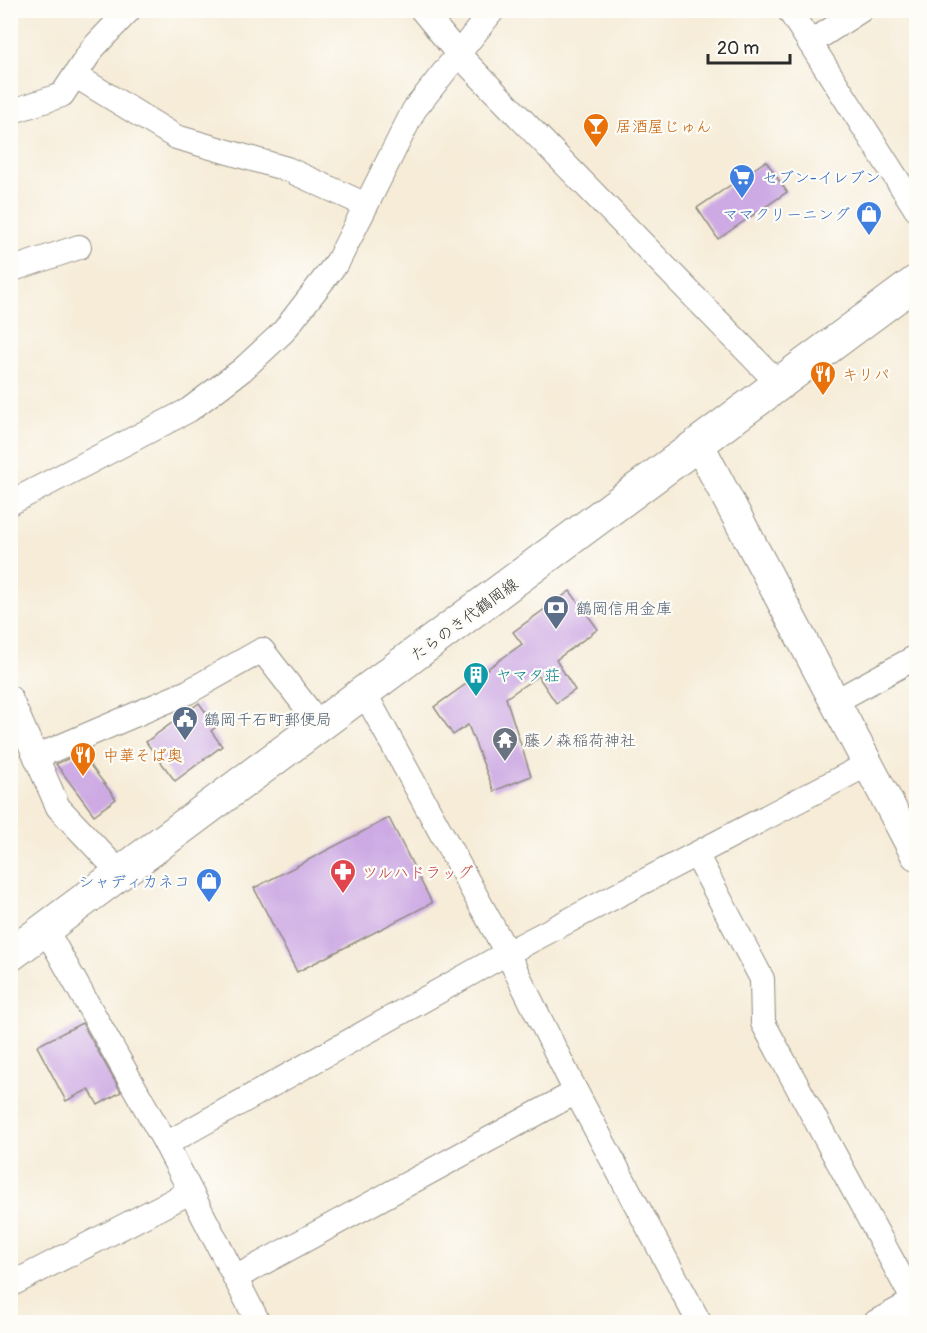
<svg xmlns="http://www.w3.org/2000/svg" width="927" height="1333" font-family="Pangolin,'Klee One',sans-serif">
<rect width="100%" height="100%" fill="#fdfcf7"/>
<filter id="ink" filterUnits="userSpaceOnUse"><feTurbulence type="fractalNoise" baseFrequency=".0167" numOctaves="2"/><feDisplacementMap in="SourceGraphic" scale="12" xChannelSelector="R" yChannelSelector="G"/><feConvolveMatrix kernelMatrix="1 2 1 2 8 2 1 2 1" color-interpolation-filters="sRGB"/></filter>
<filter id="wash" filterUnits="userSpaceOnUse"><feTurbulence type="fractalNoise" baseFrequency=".008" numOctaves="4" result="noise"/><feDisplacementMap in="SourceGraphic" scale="24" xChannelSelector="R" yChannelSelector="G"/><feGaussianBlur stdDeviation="1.35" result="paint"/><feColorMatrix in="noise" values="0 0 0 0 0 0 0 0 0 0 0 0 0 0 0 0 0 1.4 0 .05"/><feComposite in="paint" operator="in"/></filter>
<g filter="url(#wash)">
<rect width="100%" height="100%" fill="#f6ecd8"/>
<g id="blocks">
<g fill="#cdaae4">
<path d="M766,161L787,192L718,239L697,208Z"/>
<path d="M570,591L598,629L556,660L575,690L556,703L538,676L506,698L531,776L494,791L468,725L453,735L434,707L522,644L513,632Z"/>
<path d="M199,703L216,727L211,731L222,746L175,781L146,742Z"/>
<path d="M81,753L116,799L94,815L56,764Z"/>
<path d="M389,818L432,903L297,972L254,888Z"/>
<path d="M82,1023L121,1092L98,1105L89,1089L66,1101L37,1046Z"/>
</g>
</g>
</g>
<g filter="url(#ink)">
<use href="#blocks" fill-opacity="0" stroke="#908c82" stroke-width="1.5"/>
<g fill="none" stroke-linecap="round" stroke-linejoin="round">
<defs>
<g id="minor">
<path d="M422,10L459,55L780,385"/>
<path d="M789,10L916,209"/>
<path d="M810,43L861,10"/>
<path d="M76,76L176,137L287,169L366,205"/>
<path d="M10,112L62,95L93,48L129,10"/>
<path d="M10,270L79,247"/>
<path d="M10,503L189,410L242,370L283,332L338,261L414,110L493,10"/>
<path d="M364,692L507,953L576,1092L699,1322"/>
<path d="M10,698L58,807L121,874"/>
<path d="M836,701L916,657"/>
<path d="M36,757L188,692L262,650L320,725"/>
<path d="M696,854L762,979L763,1023L914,1301"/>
<path d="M46,930L166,1144L507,953L868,764"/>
<path d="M166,1144L258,1322"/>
<path d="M235,1278L576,1092"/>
<path d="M10,1285L190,1192"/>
<path d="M876,1322L916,1300"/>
</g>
<path id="tertiary" d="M699,445L916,855"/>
<path id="secondary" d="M10,955L916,282"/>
</defs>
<use href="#minor" stroke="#908c82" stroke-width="26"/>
<use href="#tertiary" stroke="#908c82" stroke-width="32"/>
<use href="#secondary" stroke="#908c82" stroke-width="35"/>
<use href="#minor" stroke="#fff" stroke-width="24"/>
<use href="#tertiary" stroke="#fff" stroke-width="30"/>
<use href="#secondary" stroke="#fff" stroke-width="33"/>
</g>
</g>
<defs>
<symbol id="bar-pin" viewBox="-11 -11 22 30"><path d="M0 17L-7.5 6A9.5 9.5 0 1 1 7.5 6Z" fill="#e8710a" stroke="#fdfcf7"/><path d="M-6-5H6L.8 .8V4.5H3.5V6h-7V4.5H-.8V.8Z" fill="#fff"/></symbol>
<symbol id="supermarket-pin" viewBox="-11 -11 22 30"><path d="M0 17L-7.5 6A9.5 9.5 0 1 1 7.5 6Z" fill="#3f7fe0" stroke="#fdfcf7"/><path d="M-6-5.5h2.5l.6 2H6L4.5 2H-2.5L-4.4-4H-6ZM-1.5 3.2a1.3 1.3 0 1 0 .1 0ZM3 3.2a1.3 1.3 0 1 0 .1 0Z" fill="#fff"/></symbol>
<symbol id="shop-pin" viewBox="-11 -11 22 30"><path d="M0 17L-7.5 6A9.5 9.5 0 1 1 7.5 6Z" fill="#3f7fe0" stroke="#fdfcf7"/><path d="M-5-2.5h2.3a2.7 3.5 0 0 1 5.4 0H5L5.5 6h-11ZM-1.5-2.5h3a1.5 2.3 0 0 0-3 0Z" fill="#fff"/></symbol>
<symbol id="restaurant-pin" viewBox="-11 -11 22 30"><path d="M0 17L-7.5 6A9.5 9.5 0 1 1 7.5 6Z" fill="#e8710a" stroke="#fdfcf7"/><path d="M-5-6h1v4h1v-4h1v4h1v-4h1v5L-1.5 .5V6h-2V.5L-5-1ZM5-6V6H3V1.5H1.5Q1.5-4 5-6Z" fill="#fff"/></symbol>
<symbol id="bank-pin" viewBox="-11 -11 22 30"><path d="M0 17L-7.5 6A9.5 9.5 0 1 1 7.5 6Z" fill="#5c6f8a" stroke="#fdfcf7"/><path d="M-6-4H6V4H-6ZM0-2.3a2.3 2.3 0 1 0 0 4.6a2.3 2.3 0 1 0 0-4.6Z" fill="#fff"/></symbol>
<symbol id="building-pin" viewBox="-11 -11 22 30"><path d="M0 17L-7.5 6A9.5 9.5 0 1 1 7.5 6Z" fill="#0f9aa8" stroke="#fdfcf7"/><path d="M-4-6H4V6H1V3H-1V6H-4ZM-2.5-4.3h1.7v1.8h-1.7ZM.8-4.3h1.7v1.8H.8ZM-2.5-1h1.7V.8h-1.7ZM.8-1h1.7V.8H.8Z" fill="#fff"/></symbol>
<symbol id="civic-pin" viewBox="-11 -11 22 30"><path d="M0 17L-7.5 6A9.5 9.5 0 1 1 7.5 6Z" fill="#5c6f8a" stroke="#fdfcf7"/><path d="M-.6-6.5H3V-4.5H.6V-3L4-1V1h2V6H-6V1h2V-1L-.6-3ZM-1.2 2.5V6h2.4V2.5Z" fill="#fff"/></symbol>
<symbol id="temple-pin" viewBox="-11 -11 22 30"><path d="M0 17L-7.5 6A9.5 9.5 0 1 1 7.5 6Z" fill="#6b7280" stroke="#fdfcf7"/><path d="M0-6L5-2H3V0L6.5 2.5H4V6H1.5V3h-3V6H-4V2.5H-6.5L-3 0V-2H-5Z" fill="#fff"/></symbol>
<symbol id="pharmacy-pin" viewBox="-11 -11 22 30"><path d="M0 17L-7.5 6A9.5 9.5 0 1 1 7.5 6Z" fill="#e0444e" stroke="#fdfcf7"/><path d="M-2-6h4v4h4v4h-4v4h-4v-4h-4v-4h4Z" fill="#fff"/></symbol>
</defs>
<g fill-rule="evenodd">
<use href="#bar-pin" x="581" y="111" width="30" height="40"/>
<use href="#supermarket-pin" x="727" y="162" width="30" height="40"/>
<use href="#shop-pin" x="854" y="199" width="30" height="40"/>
<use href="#restaurant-pin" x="808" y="359" width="30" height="40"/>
<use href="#bank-pin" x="541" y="593" width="30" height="40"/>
<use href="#building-pin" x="461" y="660" width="30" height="40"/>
<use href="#civic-pin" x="170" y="704" width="30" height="40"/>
<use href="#temple-pin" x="490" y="725" width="30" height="40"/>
<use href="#restaurant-pin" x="68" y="740" width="30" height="40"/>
<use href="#pharmacy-pin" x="328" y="857" width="30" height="40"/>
<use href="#shop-pin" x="194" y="866" width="30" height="40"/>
</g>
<g text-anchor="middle" stroke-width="4.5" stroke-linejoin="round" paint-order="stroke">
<g font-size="16" fill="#c56008" stroke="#fdfcf7" text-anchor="start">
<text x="616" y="132">居酒屋じゅん</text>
<text x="842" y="380">キリパ</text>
<text x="103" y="761">中華そば奥</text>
</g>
<g font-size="16" fill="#366cbe" stroke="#fdfcf7" text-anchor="end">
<text x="762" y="183" text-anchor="start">セブン-イレブン</text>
<text x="850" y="220">ママクリーニング</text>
<text x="190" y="887">シャディカネコ</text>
</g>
<g font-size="16" fill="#4e5e75" stroke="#fdfcf7" text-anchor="start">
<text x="576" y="614">鶴岡信用金庫</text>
<text x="204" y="725">鶴岡千石町郵便局</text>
</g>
<g font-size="16" fill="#2b2b2b" stroke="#fdfcf7">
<text transform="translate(464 619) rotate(-36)" y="6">たらのき代鶴岡線</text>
</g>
<g font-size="16" fill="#0d838f" stroke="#fdfcf7" text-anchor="start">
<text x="496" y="681">ヤマタ荘</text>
</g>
<g font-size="16" fill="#5b616d" stroke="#fdfcf7" text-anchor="start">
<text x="524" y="746">藤ノ森稲荷神社</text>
</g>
<g font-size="16" fill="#be3a42" stroke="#fdfcf7" text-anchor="start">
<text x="362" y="878">ツルハドラッグ</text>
</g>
</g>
<rect width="927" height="1333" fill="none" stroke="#fdfcf7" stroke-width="36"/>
<path d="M708 54v9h82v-9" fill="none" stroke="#2b2b2b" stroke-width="3"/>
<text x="717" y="54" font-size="18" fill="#2b2b2b" stroke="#fdfcf7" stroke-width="4.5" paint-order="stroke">20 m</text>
</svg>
